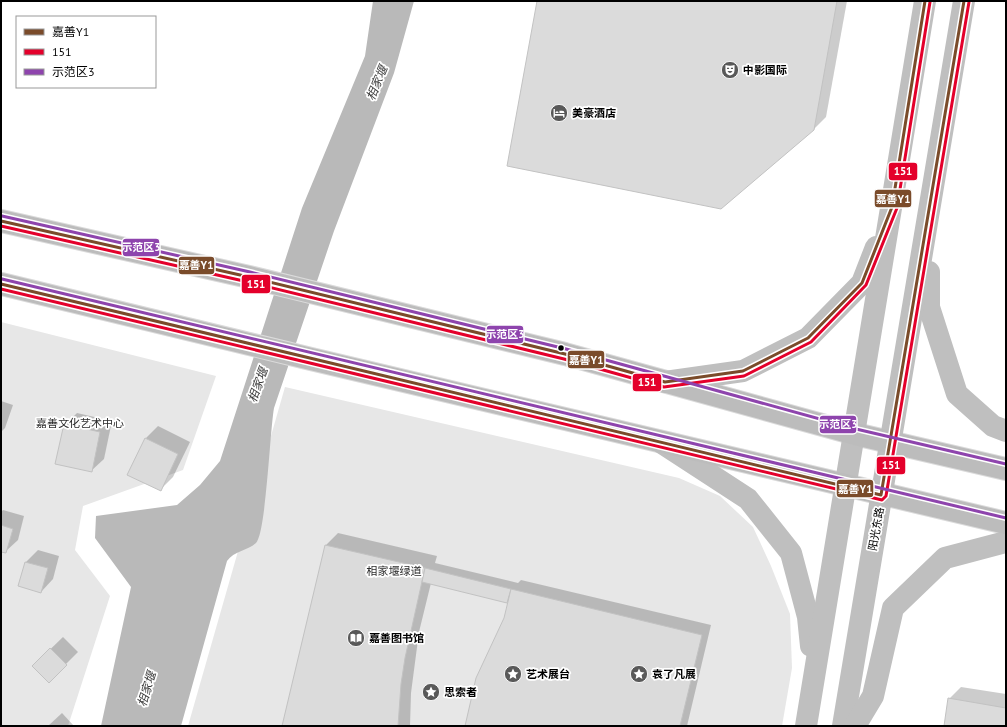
<svg xmlns="http://www.w3.org/2000/svg" width="1007" height="727" font-family="'PT Sans','Noto Sans SC',sans-serif">
<rect width="100%" height="100%" fill="#fff"/>
<g fill="#e7e7e7">
<path d="M1,322L216,376L183,470L83,506L75,550L110,596L68,726H1Z"/>
<path d="M285,387L679,478L720,496L753,527L771,566L790,614L792,668L782,726H188Z"/>
</g>
<path fill="#b9b9b9" d="M373,1H414L394,73L334,231L274,408C270,430 266,533 256,543C247,551 234,551 227,561L181,726H101L131,587L95,538L96,516L177,505L200,485L220,461L302,208L365,56Z"/>
<g fill="#0003">
<path d="M538,1H847L826,117L814,129Z"/>
<path d="M1,401L13,405L5,428L1,432Z"/>
<path d="M77,413L112,421L104,459L91,471L65,425Z"/>
<path d="M158,426L190,442L173,477L161,489L146,438Z"/>
<path d="M3,510L24,516L18,540L5,552L1,551V512Z"/>
<path d="M338,533L437,556L435,563L518,583L521,580L711,625L687,726H466L477,679L505,618L509,599L507,601L431,583L419,632L411,693L410,726H283L326,545Z"/>
<path d="M38,550L59,556L53,579L41,592L19,586L26,562Z"/>
<path d="M63,637L78,652L49,681L33,666Z"/>
<path d="M961,687L1006,694V726H945L949,699Z"/>
<path d="M62,713L74,726H48Z"/>
</g>
<g fill="#dbdbdb" stroke="#c2c2c2">
<path d="M537,1H837L814,130L721,209L507,166Z"/>
<path d="M64,424L100,432L92,472L55,464Z"/>
<path d="M145,438L178,454L161,491L127,475Z"/>
<path d="M1,525L13,529L6,553L1,552Z"/>
<path d="M325,545L425,568L405,658L401,684L398,726H282Z"/>
<path d="M25,562L48,568L41,593L18,586Z"/>
<path d="M425,568L511,589L507,603L422,582Z"/>
<path d="M511,589L702,635L680,726H465L476,678L504,618Z"/>
<path d="M50,648L67,665L49,683L32,666Z"/>
<path d="M948,698L1006,708V726H944Z"/>
</g>
<g fill="none" stroke-linecap="round" stroke-linejoin="round">
<defs>
<g id="primary">
<path d="M1,221L249,277L565,354L855,434L1006,469"/>
<path d="M1,284L311,359L1006,523"/>
</g>
</defs>
<use href="#primary" stroke="#dbdbdb" stroke-width="24"/>
<g stroke="#bfbfbf" stroke-width="22">
<path d="M929,272V307L957,394L993,426L1006,431"/>
<path d="M665,382L743,371L808,338L862,283L876,247"/>
<path d="M662,443L748,499L791,553L808,617L811,646"/>
<path d="M806,726L925,1"/>
<path d="M843,726L964,1"/>
<path d="M855,726L873,696L893,608L945,558L1006,542"/>
</g>
<use href="#primary" stroke="#bcbcbc" stroke-width="22"/>
<defs>
<g id="bus-1">
<path d="M1,221L249,277L565,354L665,382L743,371L808,338L862,283L892,207L925,1"/>
<path d="M1,284L881,495L964,1"/>
</g>
<g id="bus-2">
<path d="M1,226L248,282L564,359L664,387L744,376L811,342L866,285L897,208L930,2"/>
<path d="M1,289L882,500L886,496L969,2"/>
</g>
<g id="bus-3">
<path d="M2,216L250,272L566,349L856,429L1006,464"/>
<path d="M2,279L1006,518"/>
</g>
</defs>
<use href="#bus-1" stroke="#fff" stroke-width="6"/>
<use href="#bus-2" stroke="#fff" stroke-width="6"/>
<use href="#bus-3" stroke="#fff" stroke-width="6"/>
<use href="#bus-1" stroke="#7a4b2a" stroke-width="3"/>
<use href="#bus-2" stroke="#e4002b" stroke-width="3"/>
<use href="#bus-3" stroke="#8e44ad" stroke-width="3"/>
</g>
<defs>
<symbol id="theatre-disc" viewBox="-11 -11 22 22"><circle r="9.5" fill="#595959" stroke="#fff"/><path d="M-5-5.5Q0-4 5-5.5V0Q5 5 0 6Q-5 5-5 0ZM-3.3-2.5H-1v1.5H-3.3ZM1-2.5H3.3v1.5H1ZM-2.8 1Q0 5.5 2.8 1Z" fill="#fff"/></symbol>
<symbol id="hotel-disc" viewBox="-11 -11 22 22"><circle r="9.5" fill="#595959" stroke="#fff"/><path d="M-6-4.5h1.5V1H6V5H4.5V3h-9V5H-6ZM-4 0a1.8 1.8 0 1 1 3.6 0ZM.5 0V-2.5h3Q6-2.5 6 0Z" fill="#fff"/></symbol>
<symbol id="library-disc" viewBox="-11 -11 22 22"><circle r="9.5" fill="#595959" stroke="#fff"/><path d="M-6-4Q-3-5.5-.7-3.5V5Q-3 3-6 4ZM6-4Q3-5.5 .7-3.5V5Q3 3 6 4Z" fill="#fff"/></symbol>
<symbol id="sight-disc" viewBox="-11 -11 22 22"><circle r="9.5" fill="#595959" stroke="#fff"/><path d="M0-6L1.8-2.2L6-1.7L2.9 1.2L3.7 5.4L0 3.3L-3.7 5.4L-2.9 1.2L-6-1.7L-1.8-2.2Z" fill="#fff"/></symbol>
</defs>
<g fill-rule="evenodd">
<use href="#theatre-disc" x="720" y="60" width="20" height="20"/>
<use href="#hotel-disc" x="549" y="103" width="20" height="20"/>
<use href="#library-disc" x="346" y="628" width="20" height="20"/>
<use href="#sight-disc" x="503" y="664" width="20" height="20"/>
<use href="#sight-disc" x="629" y="664" width="20" height="20"/>
<use href="#sight-disc" x="421" y="682" width="20" height="20"/>
</g>
<circle fill="#000" stroke="#fff" stroke-width="1.5" cx="561" cy="348" r="3.5"/>
<g text-anchor="middle" stroke-width="3.5" stroke-linejoin="round" paint-order="stroke">
<g font-size="11" font-weight="bold" fill="#000" stroke="#fff" text-anchor="start">
<text x="743" y="74">中影国际</text>
<text x="572" y="117">美豪酒店</text>
<text x="369" y="642">嘉善图书馆</text>
<text x="526" y="678">艺术展台</text>
<text x="652" y="678">袁了凡展</text>
<text x="444" y="696">思索者</text>
</g>
<g font-size="11" fill="#2b2b2b" stroke="#fff">
<text x="80" y="427">嘉善文化艺术中心</text>
<text x="394" y="575">相家堰绿道</text>
</g>
<g font-size="11" fill="#000" stroke="#fff">
<text transform="translate(876 529) rotate(-80)" y="4">阳光东路</text>
</g>
<g font-size="12" font-style="italic" fill="#3c3c3c" stroke="#fff">
<text transform="translate(377 83) rotate(-67)" y="4">相家堰</text>
<text transform="translate(258 385) rotate(-70)" y="4">相家堰</text>
<text transform="translate(147 689) rotate(-73)" y="4">相家堰</text>
</g>
</g>
<g stroke="#fff" stroke-width="1.5">
<rect x="888" y="162" width="30" height="19" rx="4" fill="#e4002b"/>
<rect x="874" y="189" width="38" height="19" rx="4" fill="#7a4b2a"/>
<rect x="122" y="238" width="38" height="19" rx="4" fill="#8e44ad"/>
<rect x="178" y="256" width="37" height="19" rx="4" fill="#7a4b2a"/>
<rect x="241" y="274" width="30" height="20" rx="4" fill="#e4002b"/>
<rect x="486" y="325" width="38" height="19" rx="4" fill="#8e44ad"/>
<rect x="567" y="350" width="38" height="19" rx="4" fill="#7a4b2a"/>
<rect x="632" y="373" width="30" height="19" rx="4" fill="#e4002b"/>
<rect x="819" y="415" width="38" height="19" rx="4" fill="#8e44ad"/>
<rect x="876" y="456" width="30" height="19" rx="4" fill="#e4002b"/>
<rect x="836" y="479" width="38" height="19" rx="4" fill="#7a4b2a"/>
</g>
<g font-size="11" text-anchor="middle" font-weight="bold" fill="#fff">
<text x="903" y="175">151</text>
<text x="893" y="203">嘉善Y1</text>
<text x="141" y="251">示范区3</text>
<text x="196" y="269">嘉善Y1</text>
<text x="256" y="288">151</text>
<text x="505" y="338">示范区3</text>
<text x="586" y="364">嘉善Y1</text>
<text x="647" y="386">151</text>
<text x="838" y="428">示范区3</text>
<text x="891" y="469">151</text>
<text x="855" y="493">嘉善Y1</text>
</g>
<rect width="1007" height="727" fill="none" stroke="#000000" stroke-width="4"/>
<rect x="16" y="16" width="140" height="72" fill="#ffffff" stroke="#999999"/>
<rect x="24" y="29" width="20" height="6" fill="#7a4b2a" stroke="#999999"/>
<text x="52" y="36" font-size="12" fill="#000000">嘉善Y1</text>
<rect x="24" y="49" width="20" height="6" fill="#e4002b" stroke="#999999"/>
<text x="52" y="56" font-size="12" fill="#000000">151</text>
<rect x="24" y="69" width="20" height="6" fill="#8e44ad" stroke="#999999"/>
<text x="52" y="76" font-size="12" fill="#000000">示范区3</text>
</svg>
